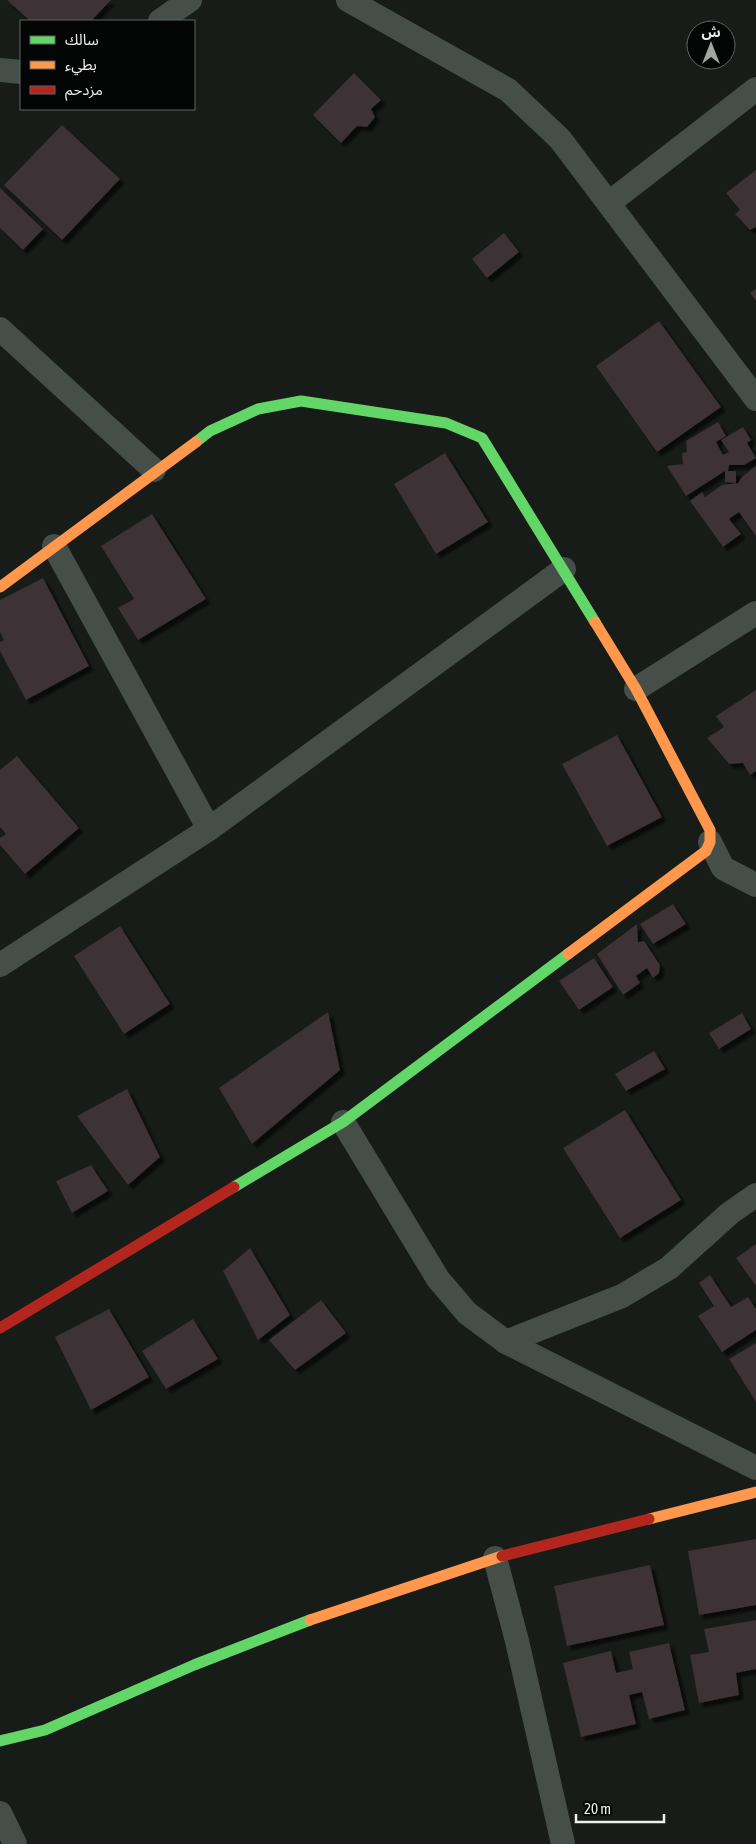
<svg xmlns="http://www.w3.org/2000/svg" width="756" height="1844" font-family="'Asap Condensed','Noto Sans Arabic',sans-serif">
<defs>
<filter id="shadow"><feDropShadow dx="4.5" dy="4.5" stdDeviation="1" flood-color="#0009"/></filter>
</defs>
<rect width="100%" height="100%" fill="#171c18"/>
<g fill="#3c3036" filter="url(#shadow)">
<path d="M7,0H111L91,21H30Z"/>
<path d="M354,73L381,100L371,109L375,117L367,127L357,126L341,143L313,115Z"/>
<path d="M62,125L120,179L62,240L4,185Z"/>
<path d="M756,170V227L750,230L735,214L740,210L726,193Z"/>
<path d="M0,188L43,229L23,250L0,228Z"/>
<path d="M504,233L519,252L487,278L472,259Z"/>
<path d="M756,289V301L750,293Z"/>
<path d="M659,321L721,407L657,452L596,366Z"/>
<path d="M718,422L726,436L716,442L723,455L729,452L721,440L743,427L751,440L747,443L756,458L744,465H729L728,471H736V483L725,482V471L686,496L667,466L683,464L682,453L687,452L686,441Z"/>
<path d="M445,453L488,522L436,554L394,484Z"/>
<path d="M756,466V536L739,512L729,519L741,534L723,547L690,501L702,492L705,497L722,485L738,483L743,476Z"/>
<path d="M152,514L206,599L138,640L118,608L134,599L101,546Z"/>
<path d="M43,578L89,666L26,700L0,651V642L4,640L0,632V600Z"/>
<path d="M756,690V771L750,775L743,763L729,764L707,738L724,727L716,716Z"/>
<path d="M617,735L662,817L607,846L562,764Z"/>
<path d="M17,756L79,828L25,874L0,845V838L6,834L0,827V770Z"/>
<path d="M673,904L686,924L653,944L640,924Z"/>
<path d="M637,924L638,942L644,941L660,965L659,973L653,978L647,968L636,976L640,983L623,995L597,954Z"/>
<path d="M120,926L170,1004L124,1034L74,956Z"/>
<path d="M594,958L613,987L579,1010L559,981Z"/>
<path d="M328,1012L340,1070L252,1144L219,1088Z"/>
<path d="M742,1013L751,1029L719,1049L709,1033Z"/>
<path d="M654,1051L665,1069L626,1091L615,1074Z"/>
<path d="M127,1089L160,1157L128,1185L77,1116Z"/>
<path d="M625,1110L681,1200L620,1238L563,1148Z"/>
<path d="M91,1165L108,1191L72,1213L56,1181Z"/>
<path d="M756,1244V1286L736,1258Z"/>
<path d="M250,1248L290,1315L258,1340L223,1271Z"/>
<path d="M710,1275L731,1307L748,1297L756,1309V1330L722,1352L698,1316L714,1306L699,1283Z"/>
<path d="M321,1300L346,1333L295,1370L269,1340Z"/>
<path d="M109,1309L149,1377L91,1410L55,1337Z"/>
<path d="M193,1319L218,1359L166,1389L142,1351Z"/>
<path d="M756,1343V1402L729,1359Z"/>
<path d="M756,1539V1605L699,1615L688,1551Z"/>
<path d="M650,1565L664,1625L567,1646L554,1586Z"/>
<path d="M756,1620V1669L736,1673L739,1695L699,1703L690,1655L709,1652L704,1629Z"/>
<path d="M669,1643L685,1710L649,1719L642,1692L629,1695L636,1724L581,1737L563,1663L611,1651L616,1673L633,1669L629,1652Z"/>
</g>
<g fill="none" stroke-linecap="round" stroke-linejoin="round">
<g stroke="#454e48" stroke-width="24">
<path d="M348,0L508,90L560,139L756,399"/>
<path d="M160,21L190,0"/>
<path d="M0,70L21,72"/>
<path d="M609,203L756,89"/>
<path d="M0,329L154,470"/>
<path d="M54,546L209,829"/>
<path d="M636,689L756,613"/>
<path d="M710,842L723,868L756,885"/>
<path d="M0,965L209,829L564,569"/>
<path d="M343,1122L438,1279L467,1313L506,1342L756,1468"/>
<path d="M506,1342L622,1296L669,1268L730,1213L756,1195"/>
<path d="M495,1558L517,1641L563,1844"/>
<path d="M0,1813L15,1844"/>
</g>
<g stroke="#63d668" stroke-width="11">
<path d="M196,442L210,431L258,409L301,401L446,423L482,438L595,622"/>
<path d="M234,1187L343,1122L568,954"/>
<path d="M0,1741L45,1730L194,1665L310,1620"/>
</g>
<g stroke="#ff974d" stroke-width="11">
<path d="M0,587L196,442"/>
<path d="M568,954L706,851L710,842V830L636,689L595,622"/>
<path d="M649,1519L756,1492"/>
<path d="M310,1620L502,1556"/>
</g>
<g stroke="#b3261e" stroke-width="11">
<path d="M0,1328L234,1187"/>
<path d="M502,1556L649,1519"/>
</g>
</g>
<rect x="20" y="20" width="175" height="90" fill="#040605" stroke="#606461"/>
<rect x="30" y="36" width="25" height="8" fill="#63d668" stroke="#606461"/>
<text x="65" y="45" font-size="15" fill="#ebf0ec">سالك</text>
<rect x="30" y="61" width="25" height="8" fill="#ff974d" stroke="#606461"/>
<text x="65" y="70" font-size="15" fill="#ebf0ec">بطيء</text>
<rect x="30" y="86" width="25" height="8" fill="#b3261e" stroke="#606461"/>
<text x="65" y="95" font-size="15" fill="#ebf0ec">مزدحم</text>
<g transform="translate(711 45)"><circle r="24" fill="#040605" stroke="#606461"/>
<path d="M0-4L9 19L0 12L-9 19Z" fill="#a1a6a2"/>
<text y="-8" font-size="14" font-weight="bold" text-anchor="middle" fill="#ebf0ec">ش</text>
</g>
<path d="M576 1814v8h88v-8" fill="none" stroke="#ebf0ec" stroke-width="2.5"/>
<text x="584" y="1814" font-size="15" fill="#ebf0ec" stroke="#040605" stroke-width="4" paint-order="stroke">20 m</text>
</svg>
